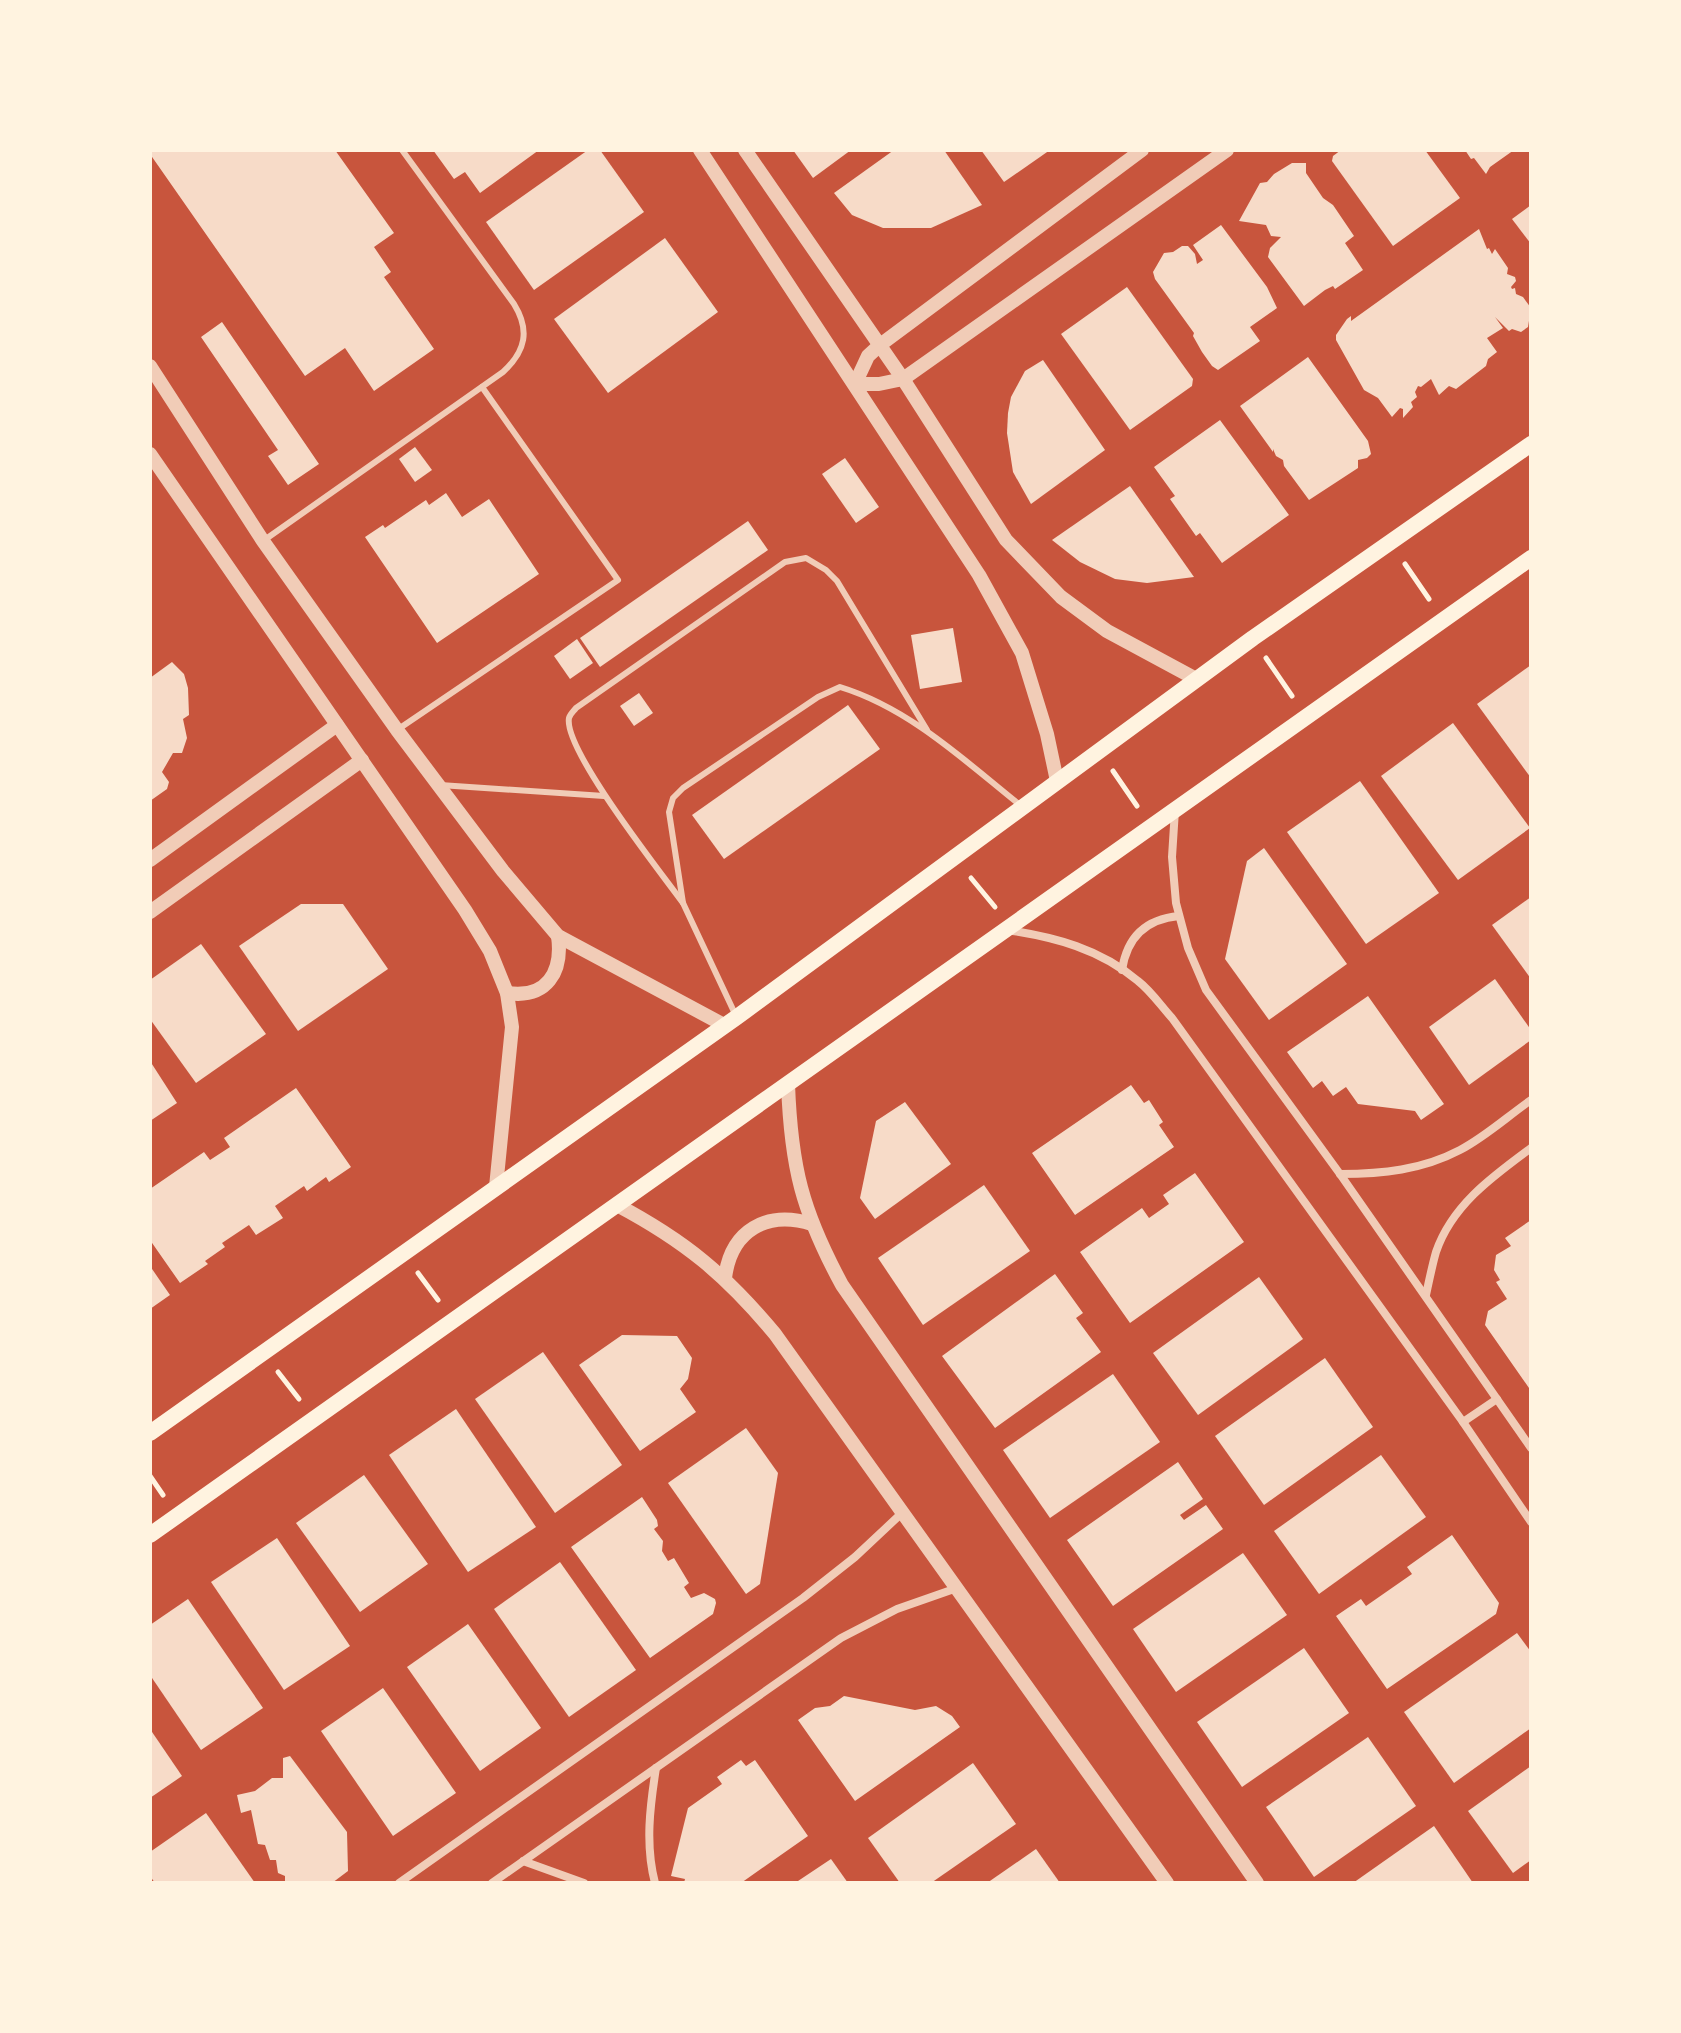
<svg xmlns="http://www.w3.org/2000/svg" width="1681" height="2033" font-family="'Source Sans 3',sans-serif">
<rect width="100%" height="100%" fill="#c8553d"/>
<g fill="#f7dbc8">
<path d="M150,150H335L394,233L374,247L391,272L384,277L434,349L374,391L345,348L305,376L150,154Z"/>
<path d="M433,150H539L480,193L465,172L454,179Z"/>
<path d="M588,150H600L644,212L534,290L486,222Z"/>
<path d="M793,150H851L813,178Z"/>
<path d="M894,150H944L982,205L931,228H883L852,215L834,193Z"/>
<path d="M981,150H1050L1004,182Z"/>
<path d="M1341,150H1425L1460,198L1393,246L1332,161L1333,156Z"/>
<path d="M1465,150H1514L1490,167L1486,174L1474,158L1471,159Z"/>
<path d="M1292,163H1306V173L1323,198L1333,205L1354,236L1345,243L1363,270L1335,289L1333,286L1325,290L1304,306L1268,257L1270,248L1281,237L1271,236L1266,225L1239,221L1260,183L1267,182L1274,174Z"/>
<path d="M1531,205V244L1512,219Z"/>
<path d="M1221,225L1267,287L1277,308L1250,327L1260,341L1218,370L1212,366L1202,352L1193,336L1194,333L1155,279L1153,272L1164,253L1173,252L1182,246H1188L1195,254L1197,264L1203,260L1193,245Z"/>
<path d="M1479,229L1487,249L1489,248L1492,254L1495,249L1508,268L1507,274L1515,277L1516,281L1511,287L1512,289L1515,288L1516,294L1523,297L1531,308L1528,327L1521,332L1512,329L1509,331L1495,317L1503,328L1487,338L1497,352L1488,359L1486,366L1456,389L1449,386L1439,395L1431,379L1421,387L1418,386L1415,392L1417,397L1411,402L1413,407L1403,418V409L1400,408L1392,417L1378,398L1364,390L1336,340V335L1347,319L1351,316V321Z"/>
<path d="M665,238L718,312L608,393L554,319Z"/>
<path d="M1127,287L1193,379L1192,386L1130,430L1061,334Z"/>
<path d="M222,322L319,464L288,485L268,456L278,450L201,337Z"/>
<path d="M1308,357L1368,441L1371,454L1367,458L1358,460V468L1309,500L1284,466L1283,460L1276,456L1273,449V452L1240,406Z"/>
<path d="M1043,360L1105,450L1031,504L1013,472L1007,433L1008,413L1011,397L1025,371Z"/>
<path d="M1220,420L1289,515L1222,563L1200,533L1196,536L1170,499L1175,496L1154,467Z"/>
<path d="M415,447L432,470L415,482L399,459Z"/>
<path d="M845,458L879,507L856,523L822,474Z"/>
<path d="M1130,486L1194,577L1147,583L1115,579L1080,562L1052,540Z"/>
<path d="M446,493L462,517L489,499L539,574L437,643L365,537L383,525L385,528L426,500L429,505Z"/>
<path d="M748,521L768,550L600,667L580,638Z"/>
<path d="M953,628L962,682L920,689L911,635Z"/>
<path d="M577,639L593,663L570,679L554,656Z"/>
<path d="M172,662L184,674L188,688L189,715L183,719L187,738L182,753H173L162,772L169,782L167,789L150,801V678Z"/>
<path d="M1531,665V778L1477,704Z"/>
<path d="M639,693L653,713L634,726L620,706Z"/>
<path d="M848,705L880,749L724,859L692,815Z"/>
<path d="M1453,723L1530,828L1458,880L1381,776Z"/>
<path d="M1360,781L1439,893L1366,944L1287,832Z"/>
<path d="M1264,848L1347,964L1269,1020L1225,959L1247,861Z"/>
<path d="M1531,897V979L1492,925Z"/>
<path d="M301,904H343L388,969L298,1031L239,946Z"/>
<path d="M201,944L266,1034L196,1083L150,1019V980Z"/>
<path d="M1495,979L1531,1030V1040L1469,1085L1429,1027Z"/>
<path d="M1368,996L1444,1104L1421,1120L1415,1111L1358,1104L1346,1087L1333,1096L1322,1081L1313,1088L1287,1052Z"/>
<path d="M150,1061L177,1103L150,1121Z"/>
<path d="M1131,1085L1144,1103L1149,1100L1163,1122L1159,1125L1174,1147L1075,1215L1032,1153Z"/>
<path d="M296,1088L351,1167L329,1182L326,1177L307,1191L304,1186L275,1206L283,1218L256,1235L249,1225L222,1243L225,1247L205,1261L208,1264L180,1283L150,1240V1189L204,1152L210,1160L230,1147L224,1138Z"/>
<path d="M905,1102L951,1164L875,1219L860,1198L876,1121Z"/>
<path d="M1195,1173L1244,1242L1130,1323L1080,1252L1142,1208L1149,1218L1169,1204L1163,1195Z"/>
<path d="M984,1185L1030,1251L923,1325L878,1258Z"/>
<path d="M1531,1220V1386L1529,1388L1485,1325L1488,1311L1507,1299L1496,1282L1500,1280L1494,1270L1496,1255L1511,1246L1505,1238Z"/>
<path d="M150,1266L170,1295L150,1309Z"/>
<path d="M1055,1274L1083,1313L1076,1318L1101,1352L995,1428L942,1356Z"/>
<path d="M1259,1277L1303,1339L1198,1415L1153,1353Z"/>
<path d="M622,1335L677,1336L692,1358L688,1379L680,1389L696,1412L640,1451L579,1365Z"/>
<path d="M543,1352L622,1465L555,1513L475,1399Z"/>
<path d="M1325,1358L1373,1427L1264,1505L1215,1436Z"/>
<path d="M1113,1374L1160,1442L1050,1518L1003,1450Z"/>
<path d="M456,1409L536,1527L468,1572L389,1455Z"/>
<path d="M746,1428L778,1473L760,1584L746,1594L668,1483Z"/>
<path d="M1381,1455L1426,1517L1319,1594L1274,1531Z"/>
<path d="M1178,1462L1203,1499L1180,1515L1184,1520L1206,1505L1223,1529L1113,1606L1067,1540Z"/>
<path d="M364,1475L428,1564L360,1612L296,1523Z"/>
<path d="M642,1497L657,1520L658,1526L654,1529L663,1541L662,1551L668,1561L674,1558L689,1583L684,1587L691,1598L704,1593L715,1599L716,1603L713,1614L650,1658L571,1547Z"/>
<path d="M1452,1535L1499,1603L1496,1614L1387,1689L1336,1616L1361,1599L1366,1606L1412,1574L1407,1567Z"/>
<path d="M277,1538L350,1646L284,1690L211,1582Z"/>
<path d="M1243,1553L1287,1615L1176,1692L1133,1629Z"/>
<path d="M560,1562L636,1670L569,1717L494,1609Z"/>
<path d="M188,1599L263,1708L201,1750L150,1675V1625Z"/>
<path d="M468,1624L541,1728L480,1771L407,1667Z"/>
<path d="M1517,1633L1531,1652V1728L1454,1783L1404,1712Z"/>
<path d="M1304,1648L1349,1713L1242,1787L1197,1722Z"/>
<path d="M383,1688L456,1793L393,1836L321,1731Z"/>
<path d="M844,1696L915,1710L936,1706L952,1716L960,1727L855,1801L798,1720L815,1708L830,1706Z"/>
<path d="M150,1729L182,1776L150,1798Z"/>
<path d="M1368,1737L1416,1806L1314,1877L1266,1807Z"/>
<path d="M290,1756L347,1832L348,1871L332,1883H285V1876L278,1873L276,1860H270L265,1845L258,1844L251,1810L241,1813L237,1795L255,1791L272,1778H283V1758Z"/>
<path d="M741,1760L746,1766L755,1760L808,1836L741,1883H684L685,1879L671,1876L688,1808L722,1784L717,1777Z"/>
<path d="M973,1763L1016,1824L931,1883H900L868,1838Z"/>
<path d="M1531,1766V1860L1513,1873L1468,1811Z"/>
<path d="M206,1813L255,1883H155L150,1876V1852Z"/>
<path d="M1434,1826L1473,1883H1353Z"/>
<path d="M1036,1849L1060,1883H987Z"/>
<path d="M831,1859L848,1883H795Z"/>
</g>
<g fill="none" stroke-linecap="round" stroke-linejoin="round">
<g stroke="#fff3e0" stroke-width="5">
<path d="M1405,564L1429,599"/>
<path d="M1266,658L1292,696"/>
<path d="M1113,771L1137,806"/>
<path d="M971,878L995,907"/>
<path d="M418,1273L438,1300"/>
<path d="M278,1372L299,1399"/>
<path d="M150,1476L163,1495"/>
</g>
<g stroke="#f1ccb7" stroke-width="6">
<path d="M263,541L503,372C526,351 530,330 514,304L402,150"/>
<path d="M397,730L618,580L482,387"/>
<path d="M440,785L604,796"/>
<path d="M683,903C662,874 563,749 569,718C570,714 574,711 576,708L785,562L806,558L826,570L837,581L927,730"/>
<path d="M736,1016L683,903L669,812L673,798L683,788L818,697L840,687C909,708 965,761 1020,805"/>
</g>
<g stroke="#f1ccb7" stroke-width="8">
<path d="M1175,810L1172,857L1176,903L1188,948L1206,990L1340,1174L1531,1448"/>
<path d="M1007,930C1055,937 1100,949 1138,981C1151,991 1161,1006 1172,1018L1463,1422L1531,1522"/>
<path d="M1122,970C1127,937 1146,919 1179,916"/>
<path d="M1340,1174C1382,1174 1422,1170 1460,1150C1485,1137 1508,1116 1531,1100"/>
<path d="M1426,1295C1429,1281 1432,1266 1436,1252C1452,1205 1493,1176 1531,1148"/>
<path d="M1463,1422L1497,1399"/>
<path d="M523,1861L584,1883"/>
<path d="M399,1883L803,1598L855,1557L903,1512"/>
<path d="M492,1883L841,1638L897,1609L957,1588"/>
<path d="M655,1883C645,1845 650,1806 656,1768"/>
</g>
<g stroke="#f1ccb7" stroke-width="14">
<path d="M700,150L979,575L1022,653L1047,734L1057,781"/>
<path d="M745,150L903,379L1006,540L1061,597L1107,631L1196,679"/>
<path d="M1142,150L880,345L868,356L855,384H879L903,379L1227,150"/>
<path d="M150,366L263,541L397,730L503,871L558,936L724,1025"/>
<path d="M150,454L465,910L490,951L507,993L512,1027L496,1187"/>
<path d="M150,860L337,725"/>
<path d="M150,912L362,760"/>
<path d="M507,993C547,999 563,972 558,936"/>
<path d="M788,1084C791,1167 802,1211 842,1285L1257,1883"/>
<path d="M617,1205C685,1241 726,1275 775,1334L1167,1883"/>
<path d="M725,1278C731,1230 767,1210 812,1224"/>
</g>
<g stroke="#fff3e0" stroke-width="16">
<path d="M150,1433L737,1017L1253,638L1531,444"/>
<path d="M150,1535L1531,558"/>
</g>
</g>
<rect width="1681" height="2033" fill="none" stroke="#fff3e0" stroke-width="304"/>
</svg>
